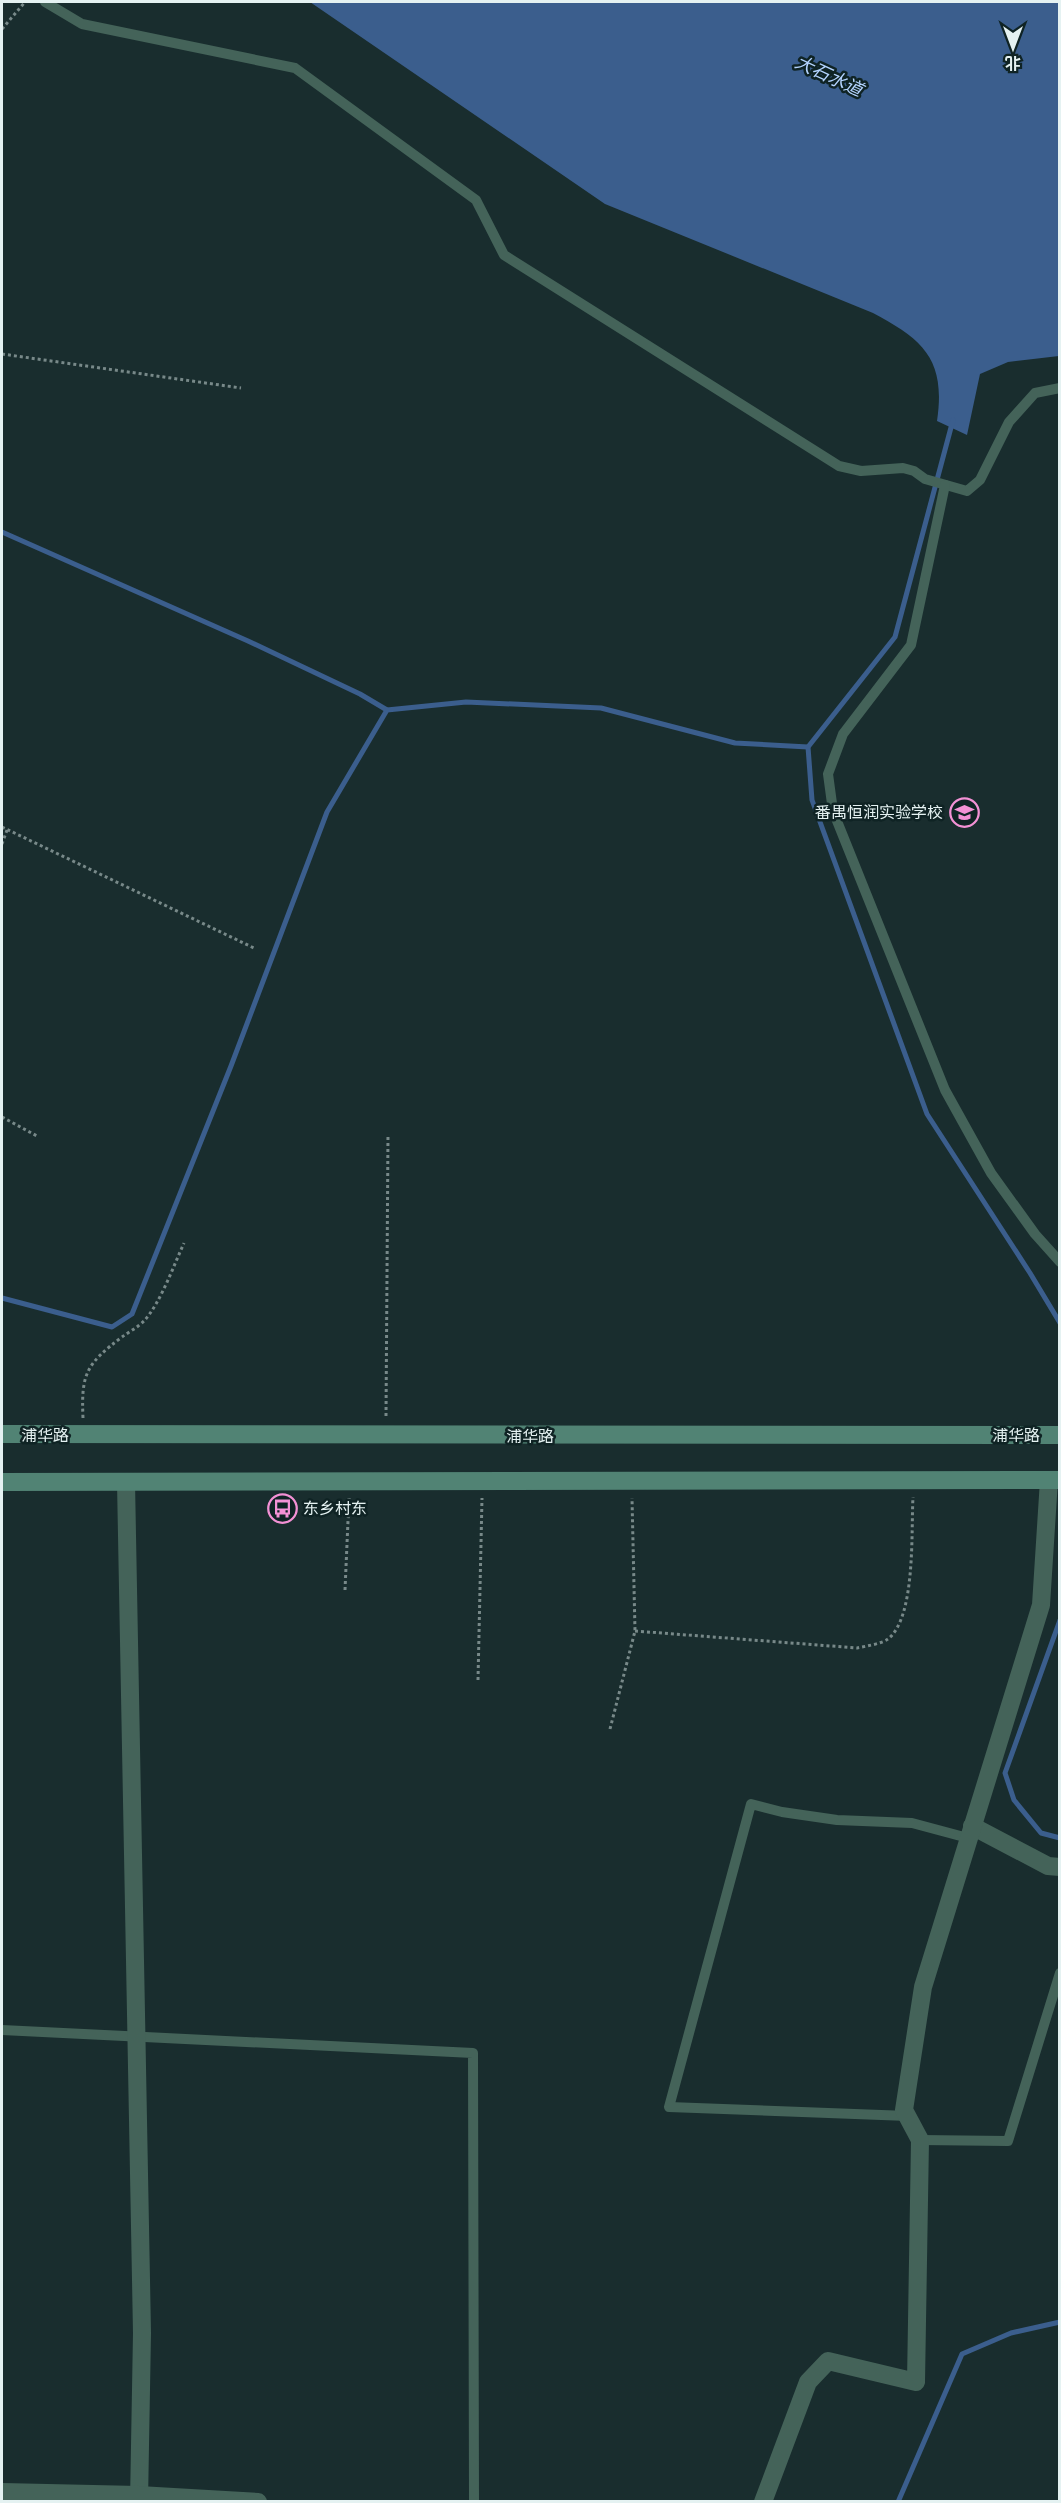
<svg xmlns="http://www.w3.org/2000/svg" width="1061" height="2503" font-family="'Open Sans','Noto Sans SC',sans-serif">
<rect width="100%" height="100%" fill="#192d2e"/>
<path fill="#3b5e8d" d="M310,2H1059V356L1008,362L980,374L967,435L937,421C946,360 924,340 873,313L605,204Z"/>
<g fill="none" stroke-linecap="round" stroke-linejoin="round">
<g stroke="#3b5e8d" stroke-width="5">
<path d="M953,420L895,637L808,747L812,800L927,1114L1030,1273L1060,1323"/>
<path d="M2,532L248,641L360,694L387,710"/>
<path d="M2,1298L112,1327L132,1314L231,1066L327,812L387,710L466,702L601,708L735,743L808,747"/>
<path d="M1060,1620L1005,1773L1014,1800L1041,1833L1060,1838"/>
<path d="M898,2502L962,2354L1011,2333L1060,2322"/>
</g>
<g stroke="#788989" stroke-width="3" stroke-dasharray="3 3" stroke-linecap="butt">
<path d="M2,29L25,2"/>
<path d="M2,354L241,388"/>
<path d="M2,827L256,949"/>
<path d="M2,844L7,830"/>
<path d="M2,1117L37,1136"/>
<path d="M386,1416L388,1134"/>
<path d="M83,1418C81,1374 86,1364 122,1337C129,1332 138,1327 144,1321C161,1302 173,1267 184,1243"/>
<path d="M345,1590L349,1498"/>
<path d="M635,1631L857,1648C866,1646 881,1644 888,1639C916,1617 911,1531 913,1497"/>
<path d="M478,1680L482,1498"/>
<path d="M610,1729L635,1631L632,1498"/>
</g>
<g stroke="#446359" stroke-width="10">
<path d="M45,2L82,24L295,68L476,200L504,255L839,466L861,471L903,468L914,471L925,479L967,491L980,480L1009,422L1035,393L1060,388"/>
<path d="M945,485L911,645L843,734L828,774L833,811L945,1090L991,1173L1035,1234L1060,1262"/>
<path d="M2,2030L473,2053L474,2502"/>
<path d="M908,2116L669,2107L751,1804L782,1812L837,1820L912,1823L968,1838"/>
<path d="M920,2140L1008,2141L1060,1973"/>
</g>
<g stroke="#446359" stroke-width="18">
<path d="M126,1482L142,2333L139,2502"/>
<path d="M972,1826L1048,1866L1060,1867"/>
<path d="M2,2492L139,2495L258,2502"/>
<path d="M763,2502L808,2382L828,2361L916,2382L920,2140L904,2110L923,1987L1041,1605L1049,1480"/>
</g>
<g stroke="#518374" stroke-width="18">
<path d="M2,1434L1060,1435"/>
<path d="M2,1482L1060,1480"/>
</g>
</g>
<defs>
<symbol id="school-ring" viewBox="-11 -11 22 22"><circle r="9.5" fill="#0f2324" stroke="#f391d5" stroke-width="1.5"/><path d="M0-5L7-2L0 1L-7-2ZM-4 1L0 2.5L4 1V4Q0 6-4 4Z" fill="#f391d5"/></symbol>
<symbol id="bus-ring" viewBox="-11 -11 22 22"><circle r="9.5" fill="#0f2324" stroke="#f391d5" stroke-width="1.5"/><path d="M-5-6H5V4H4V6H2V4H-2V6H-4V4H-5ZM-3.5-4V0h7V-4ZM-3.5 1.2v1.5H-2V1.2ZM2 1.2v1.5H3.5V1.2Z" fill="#f391d5"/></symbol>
</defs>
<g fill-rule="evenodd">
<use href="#school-ring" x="948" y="796" width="33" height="33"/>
<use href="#bus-ring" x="266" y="1492" width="33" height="33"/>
</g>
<g text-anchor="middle" stroke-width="5" stroke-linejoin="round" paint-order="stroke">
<g font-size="16" fill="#e5f2f2" stroke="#0f2324" text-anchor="end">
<text x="943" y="818">番禺恒润实验学校</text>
<text x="303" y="1514" text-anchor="start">东乡村东</text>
</g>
<g font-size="16" fill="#e5f2f2" stroke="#0f2324">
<text x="45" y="1441">浦华路</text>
<text x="1016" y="1441">浦华路</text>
<text x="530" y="1442">浦华路</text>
</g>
<g font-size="18" font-style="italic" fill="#b4d4ff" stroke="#0f2324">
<text transform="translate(829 76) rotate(25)" y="6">大石水道</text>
</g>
</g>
<rect width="1061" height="2503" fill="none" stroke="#e5f2f2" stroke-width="6"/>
<g transform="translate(1013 48) rotate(180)" stroke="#0f2324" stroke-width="4.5" paint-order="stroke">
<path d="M0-4.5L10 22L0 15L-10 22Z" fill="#e5f2f2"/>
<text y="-9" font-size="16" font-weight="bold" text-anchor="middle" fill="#e5f2f2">北</text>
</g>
</svg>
